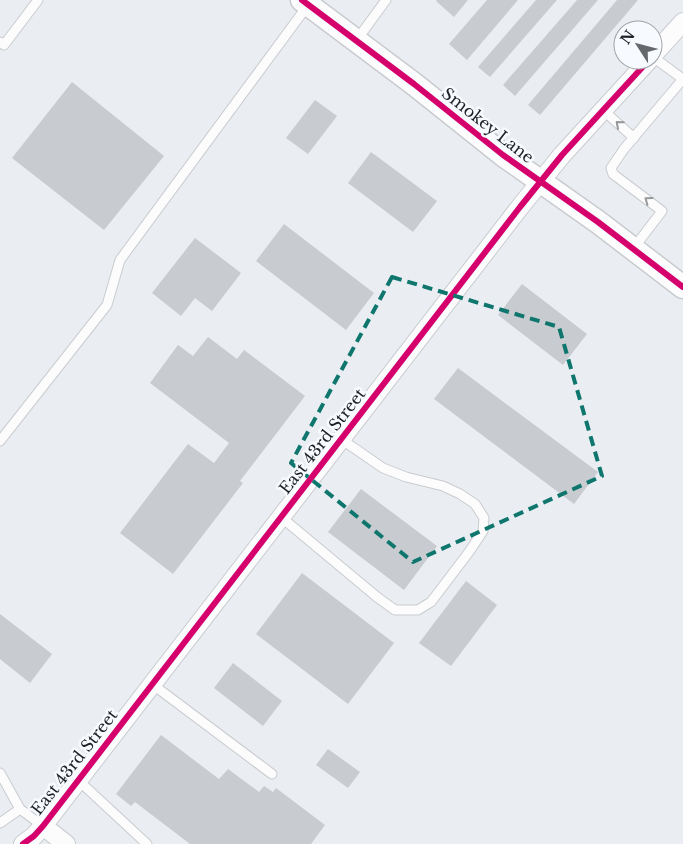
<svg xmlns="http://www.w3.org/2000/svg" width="683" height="844" font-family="'Libre Baskerville',serif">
<rect width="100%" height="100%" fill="#eaeef3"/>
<g fill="#c8cbcf">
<path d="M437,0H468L454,17L436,1Z"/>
<path d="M487,0H518L467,60L449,44Z"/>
<path d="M536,0H557L490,77L478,67Z"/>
<path d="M577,0H598L515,96L503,85Z"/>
<path d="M617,0H638L540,115L528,105Z"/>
<path d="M72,82L164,156L104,230L12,158Z"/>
<path d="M315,100L337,116L308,154L286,138Z"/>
<path d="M371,152L437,201L413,232L348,183Z"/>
<path d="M284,224L374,293L346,330L256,261Z"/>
<path d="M195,238L241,273L212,311L195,298L181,316L152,293Z"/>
<path d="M522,284L587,334L563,365L498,315Z"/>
<path d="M208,337L237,359L244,350L305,396L240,481L243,483L173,574L120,533L188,444L214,463L229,443L150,383L178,345L193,356Z"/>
<path d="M458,368L598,472L574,504L434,399Z"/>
<path d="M361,489L437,546L404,590L328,532Z"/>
<path d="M302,573L394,643L348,704L256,634Z"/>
<path d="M466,581L497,605L451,666L419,643Z"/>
<path d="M0,614L52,654L30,683L0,659Z"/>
<path d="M233,663L282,701L263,726L214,688Z"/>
<path d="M161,735L219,779L228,769L259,792L264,786L273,792L276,788L325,825L311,844H190L135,802L131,806L116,794Z"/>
<path d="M328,749L360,772L348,788L316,765Z"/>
</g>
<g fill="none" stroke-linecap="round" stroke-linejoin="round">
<defs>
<g id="service">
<path d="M356,41L386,0"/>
<path d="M0,42L4,45L38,0"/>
<path d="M653,57L683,79"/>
<path d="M603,110L634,138"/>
<path d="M633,249L662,211L613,174L611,168L624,149L683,79"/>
<path d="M0,441L107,305L120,260L308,5"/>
<path d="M281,517L377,597L395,610H418L431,602L469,552L483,531L484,518L475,504L460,494L443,486L406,477L383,468L341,439"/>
<path d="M152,684L272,774"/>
<path d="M0,773L20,809"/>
<path d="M78,780L147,844"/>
<path d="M0,823L20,809L43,826"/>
</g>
<g id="minor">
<path d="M653,55L683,22"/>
<path d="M43,826L66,844"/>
<path d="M23,844L34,836L43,826L520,207L562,155L649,60"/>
</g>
<path id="tertiary" d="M302,0L414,84L503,155L598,222L683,287"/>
</defs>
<use href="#service" stroke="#c9cbcf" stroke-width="11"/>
<use href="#minor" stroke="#c9cbcf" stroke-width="20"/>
<use href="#tertiary" stroke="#c9cbcf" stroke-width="25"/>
<use href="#service" stroke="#fcfcfd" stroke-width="9"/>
<use href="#minor" stroke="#fcfcfd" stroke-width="18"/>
<use href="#tertiary" stroke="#fcfcfd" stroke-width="22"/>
<defs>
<g id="cycleway">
<path d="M302,0L414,84L503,155L598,222L683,287"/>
<path d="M23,844L34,836L43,826L520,207L562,155L649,60"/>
</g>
</defs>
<use href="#cycleway" stroke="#f7fbff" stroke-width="9"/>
<use href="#cycleway" stroke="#d6006c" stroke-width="6"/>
</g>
<defs><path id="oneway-chevron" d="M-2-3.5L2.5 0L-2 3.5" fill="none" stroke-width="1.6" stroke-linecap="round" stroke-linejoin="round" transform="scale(1.25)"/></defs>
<g stroke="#98999b">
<use href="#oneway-chevron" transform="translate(619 124) rotate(-139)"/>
<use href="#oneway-chevron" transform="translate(648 200) rotate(-144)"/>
</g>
<path fill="none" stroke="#0f766e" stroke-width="4" stroke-dasharray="10 6" stroke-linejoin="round" d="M392,277L559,327L602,476L413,562L291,463Z"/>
<g text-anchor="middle" stroke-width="5" stroke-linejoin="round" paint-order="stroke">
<g font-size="16" fill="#1e2124" stroke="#f7fbff">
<text transform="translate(488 125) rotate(38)" y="6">Smokey Lane</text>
<text transform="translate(322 441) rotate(-52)" y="6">East 43rd Street</text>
<text transform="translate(74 762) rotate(-52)" y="6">East 43rd Street</text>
</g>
</g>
<g transform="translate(638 45) rotate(306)"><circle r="24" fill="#f7fbff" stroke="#a0a4a7"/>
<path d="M0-4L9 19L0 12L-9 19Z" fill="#65696c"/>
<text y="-8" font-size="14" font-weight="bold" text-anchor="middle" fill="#1e2124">N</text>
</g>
</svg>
